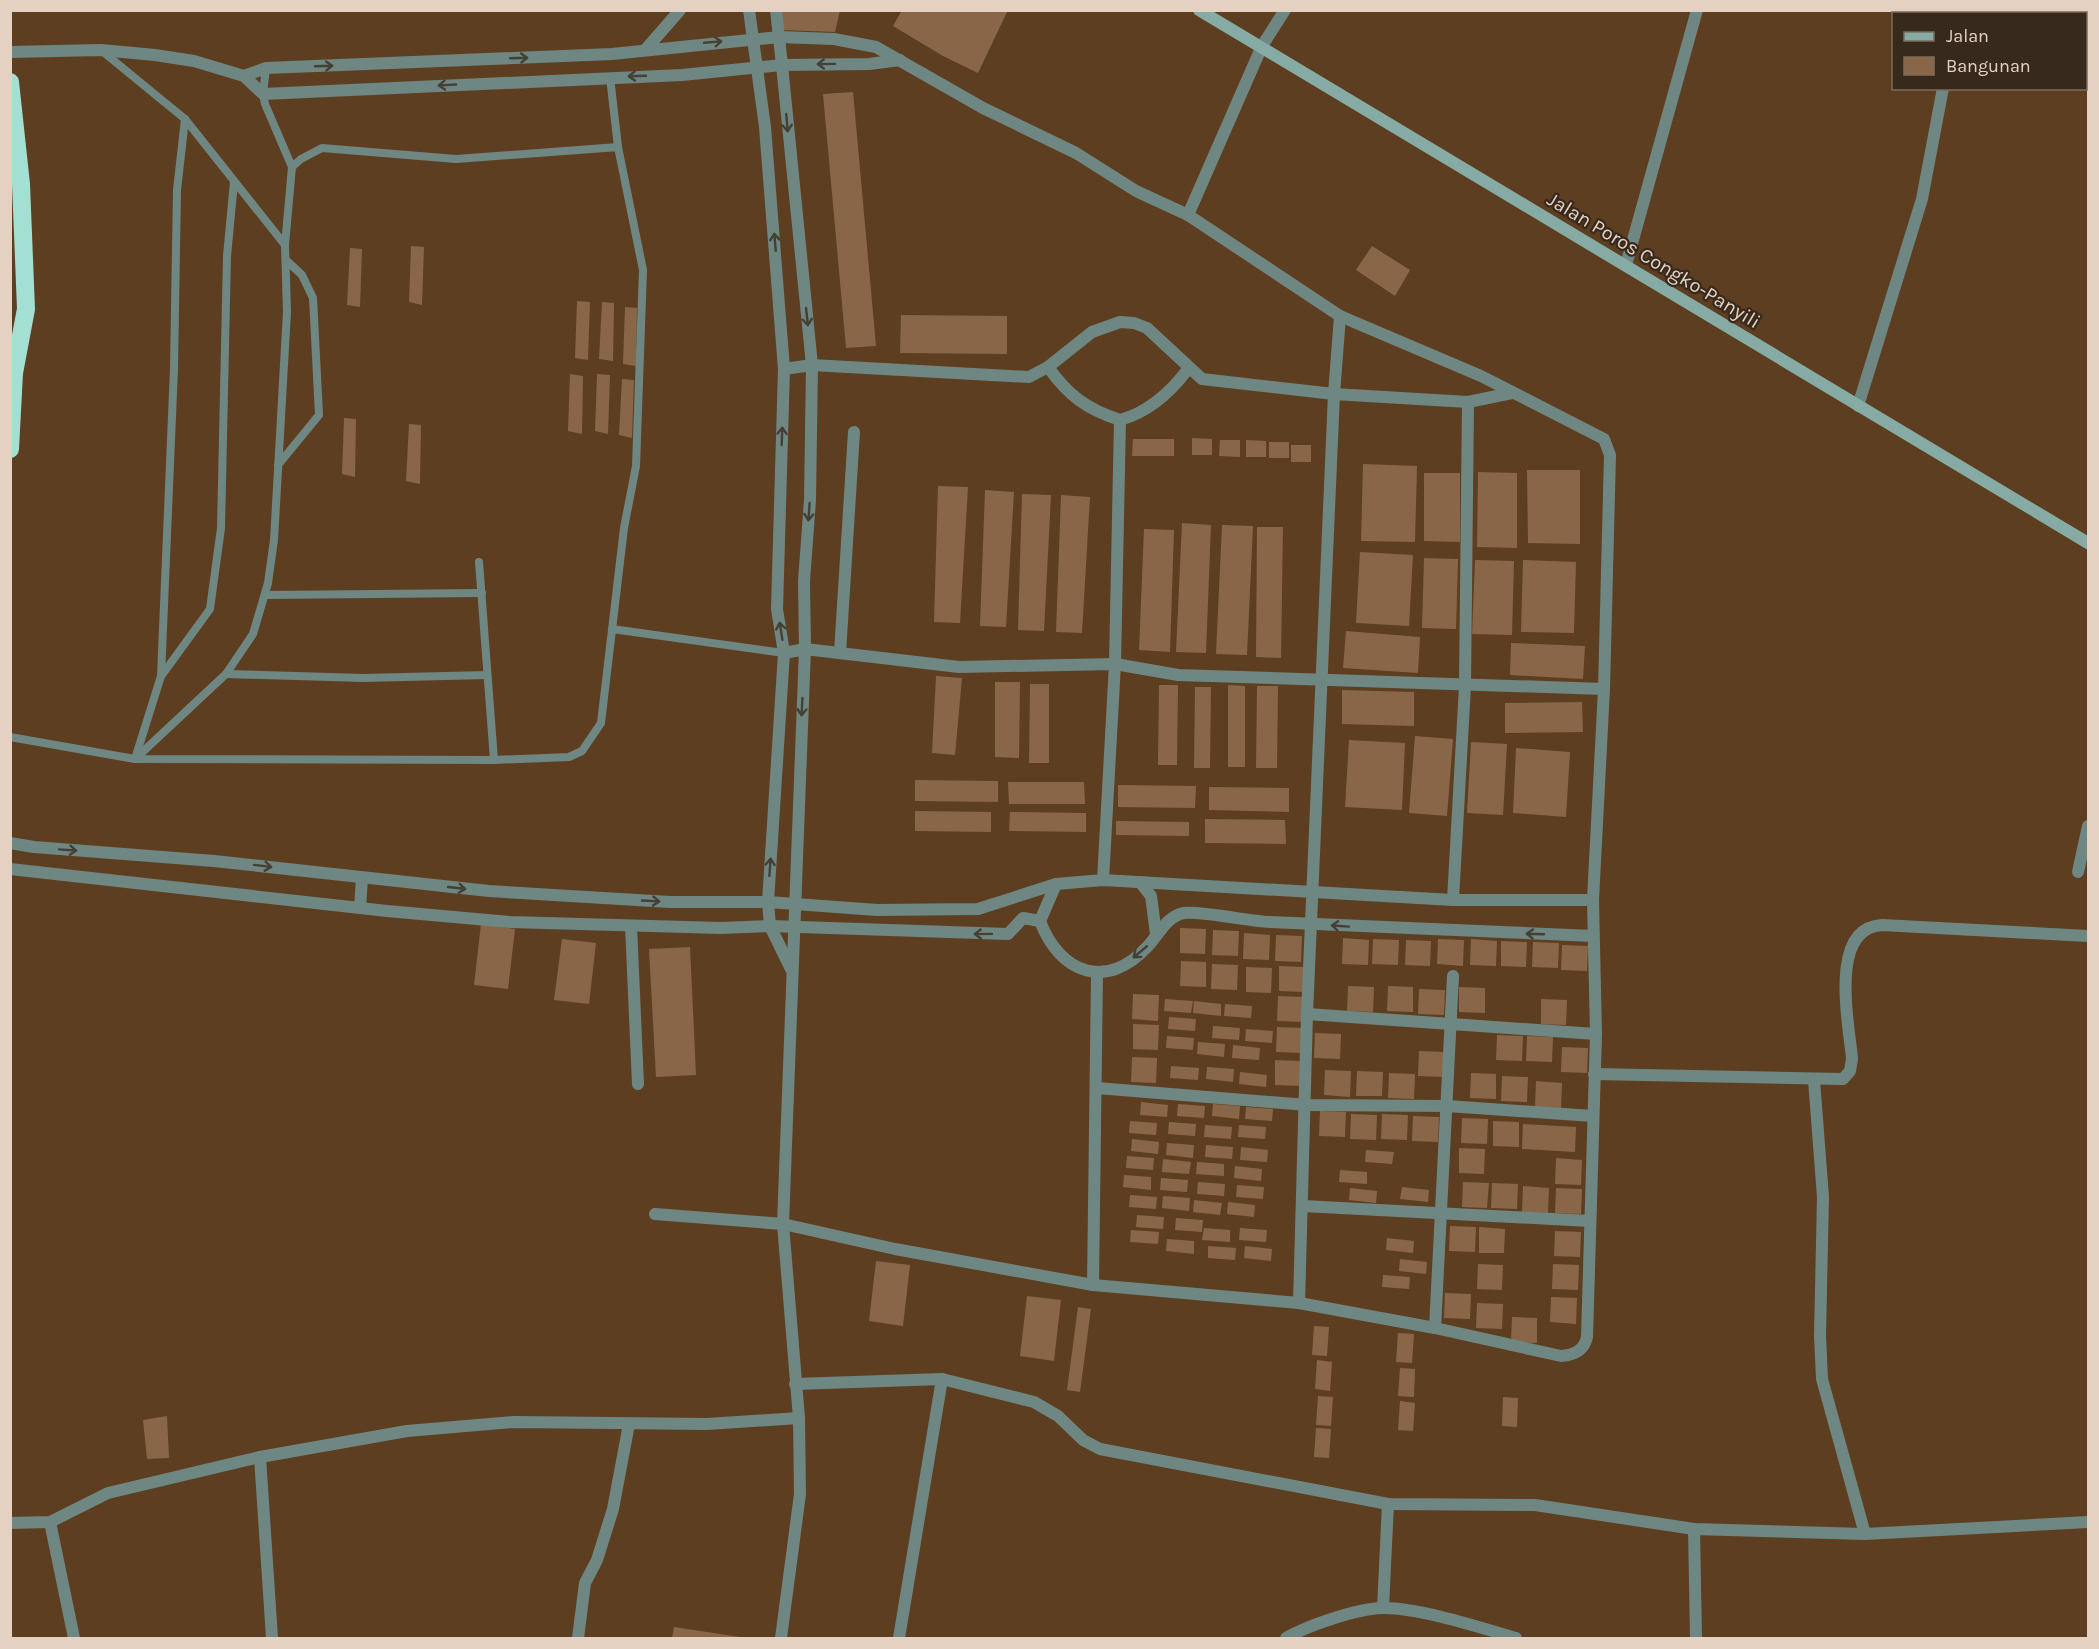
<svg xmlns="http://www.w3.org/2000/svg" width="2099" height="1649" font-family="Karla,sans-serif">
<rect width="100%" height="100%" fill="#5e3e20"/>
<g fill="#896648">
<path d="M781,10H840L835,32L781,30Z"/>
<path d="M902,10H1008L978,73L943,56L893,26Z"/>
<path d="M853,92L876,346L846,348L823,94Z"/>
<path d="M411,246L424,247L422,305L409,302Z"/>
<path d="M1372,246L1410,270L1395,296L1356,270Z"/>
<path d="M350,248L362,249L360,307L347,305Z"/>
<path d="M577,301L590,302L588,360L575,358Z"/>
<path d="M602,302L614,303L613,361L599,359Z"/>
<path d="M625,307L637,308L636,366L623,364Z"/>
<path d="M901,315L1007,316V354L900,353Z"/>
<path d="M570,374L583,376L582,434L568,431Z"/>
<path d="M597,374L610,375L608,434L595,431Z"/>
<path d="M622,379L634,380L632,438L619,435Z"/>
<path d="M344,418L356,419L355,477L342,474Z"/>
<path d="M409,424L421,425L420,484L406,481Z"/>
<path d="M1192,438L1212,439V455H1192Z"/>
<path d="M1133,439H1174V456H1132Z"/>
<path d="M1220,440H1240V457L1219,456Z"/>
<path d="M1246,440L1266,441V457H1246Z"/>
<rect x="1269" y="442" width="20" height="16"/>
<rect x="1291" y="445" width="20" height="17"/>
<path d="M1363,464L1417,466L1415,542L1361,541Z"/>
<path d="M1527,470H1580V544L1528,543Z"/>
<path d="M1478,472L1517,473V548L1477,547Z"/>
<path d="M1424,473H1460V542L1424,541Z"/>
<path d="M938,486L968,487L960,623L934,622Z"/>
<path d="M985,490L1014,492L1006,627L980,626Z"/>
<path d="M1022,494L1051,495L1044,631L1018,630Z"/>
<path d="M1061,495L1090,497L1082,633L1056,632Z"/>
<path d="M1182,523L1211,525L1206,653L1176,652Z"/>
<path d="M1222,525L1253,526L1247,655L1216,654Z"/>
<path d="M1257,527H1283L1281,658L1256,657Z"/>
<path d="M1144,529L1174,530L1170,652L1139,650Z"/>
<path d="M1360,552L1413,555L1409,626L1356,623Z"/>
<path d="M1424,558L1458,559L1456,629L1422,628Z"/>
<path d="M1475,560L1514,561L1512,635L1472,634Z"/>
<path d="M1523,560L1576,562L1574,633L1521,632Z"/>
<path d="M1346,631L1420,637L1418,673L1343,668Z"/>
<path d="M1511,643L1585,646L1583,679L1510,675Z"/>
<path d="M936,676L962,678L955,755L932,753Z"/>
<path d="M995,682H1020L1019,758L995,757Z"/>
<path d="M1030,684H1049V763H1029Z"/>
<path d="M1159,685H1178L1177,765H1158Z"/>
<path d="M1228,685L1245,686V767H1228Z"/>
<path d="M1257,686H1278L1277,768H1256Z"/>
<path d="M1195,687H1211L1210,768H1194Z"/>
<path d="M1342,690L1414,692V726L1342,724Z"/>
<path d="M1582,702L1583,732L1505,733V703Z"/>
<path d="M1415,736L1453,739L1447,816L1409,813Z"/>
<path d="M1349,740L1405,743L1402,810L1345,807Z"/>
<path d="M1471,742L1507,744L1503,815L1467,813Z"/>
<path d="M1516,748L1570,752L1566,817L1513,813Z"/>
<path d="M915,780L998,781V802L915,801Z"/>
<path d="M1008,782H1084L1085,804H1009Z"/>
<path d="M1118,785L1196,786L1195,808L1118,807Z"/>
<path d="M1209,787L1289,788V812L1209,810Z"/>
<path d="M915,811L991,812V832L915,831Z"/>
<path d="M1010,812L1086,813V832L1009,831Z"/>
<path d="M1205,819L1285,820L1286,844L1205,843Z"/>
<path d="M1116,821L1189,822V836L1116,835Z"/>
<path d="M481,924L515,929L508,989L474,985Z"/>
<path d="M1180,928L1206,929L1205,954L1180,953Z"/>
<path d="M1213,930L1239,931L1238,956L1212,955Z"/>
<path d="M1244,933L1270,935L1269,960L1243,959Z"/>
<path d="M1276,935L1302,936L1301,962L1275,961Z"/>
<path d="M1343,938L1369,940L1368,965L1342,964Z"/>
<path d="M562,939L596,943L589,1004L554,1000Z"/>
<path d="M1373,939L1399,940L1398,965L1372,964Z"/>
<path d="M1438,939L1464,940L1463,966L1437,964Z"/>
<path d="M1471,939L1497,941L1496,966L1470,965Z"/>
<path d="M1406,940L1431,941L1430,966L1405,965Z"/>
<path d="M1501,941L1527,942L1526,967L1501,966Z"/>
<path d="M1533,942L1559,943L1558,968L1532,967Z"/>
<path d="M1562,945L1588,946L1587,971L1561,970Z"/>
<path d="M690,947L696,1075L656,1077L649,949Z"/>
<path d="M1181,961L1206,962V987L1180,986Z"/>
<path d="M1212,964L1238,965L1237,990L1211,989Z"/>
<path d="M1279,966L1305,967L1304,992L1279,991Z"/>
<path d="M1246,967L1272,968L1271,993L1246,992Z"/>
<path d="M1348,986L1374,987L1373,1012L1347,1011Z"/>
<path d="M1388,986L1413,987V1012L1387,1011Z"/>
<path d="M1459,987L1485,988V1013L1459,1012Z"/>
<path d="M1419,989L1445,990L1444,1015L1418,1014Z"/>
<path d="M1133,994L1159,995L1158,1021L1132,1019Z"/>
<path d="M1278,996L1304,997L1303,1022L1277,1021Z"/>
<path d="M1165,999L1193,1001L1191,1013L1164,1011Z"/>
<path d="M1541,999L1567,1000L1566,1025L1541,1024Z"/>
<path d="M1194,1001L1221,1004V1016L1193,1013Z"/>
<path d="M1225,1004L1252,1006L1251,1018L1224,1016Z"/>
<path d="M1169,1017L1196,1019L1195,1031L1168,1029Z"/>
<path d="M1133,1024L1159,1025L1158,1050L1133,1049Z"/>
<path d="M1213,1026L1240,1028L1239,1040L1212,1038Z"/>
<path d="M1277,1027L1302,1028V1053L1276,1052Z"/>
<path d="M1246,1029L1273,1031L1272,1043L1245,1041Z"/>
<path d="M1315,1033L1341,1034L1340,1059L1314,1058Z"/>
<path d="M1497,1035L1523,1036L1522,1061L1496,1060Z"/>
<path d="M1167,1036L1194,1038L1193,1050L1166,1048Z"/>
<path d="M1527,1036L1553,1037L1552,1062L1526,1061Z"/>
<path d="M1198,1042L1225,1044L1224,1057L1197,1054Z"/>
<path d="M1233,1045L1260,1048L1259,1060L1232,1058Z"/>
<path d="M1562,1047L1588,1048L1587,1073L1561,1072Z"/>
<path d="M1419,1051L1445,1052L1444,1077L1418,1076Z"/>
<path d="M1132,1057L1157,1058L1156,1083L1131,1082Z"/>
<path d="M1275,1060L1301,1061V1086L1275,1085Z"/>
<path d="M1171,1066L1199,1068L1198,1080L1170,1078Z"/>
<path d="M1207,1067L1234,1069L1233,1082L1206,1079Z"/>
<path d="M1325,1070L1351,1071L1350,1097L1324,1095Z"/>
<path d="M1357,1071L1383,1072L1382,1096H1356Z"/>
<path d="M1240,1072L1267,1075L1266,1087L1239,1084Z"/>
<path d="M1389,1073L1415,1074L1414,1099L1388,1098Z"/>
<path d="M1471,1073L1496,1074V1099L1470,1098Z"/>
<path d="M1502,1076L1528,1077L1527,1102L1501,1101Z"/>
<path d="M1536,1081L1562,1083L1561,1108L1535,1107Z"/>
<path d="M1141,1102L1168,1105L1167,1117L1140,1115Z"/>
<path d="M1178,1104L1205,1106L1204,1118L1177,1116Z"/>
<path d="M1213,1104L1240,1106L1239,1119L1212,1116Z"/>
<path d="M1246,1107L1273,1109L1272,1121L1245,1119Z"/>
<path d="M1320,1111L1346,1112L1345,1137L1319,1136Z"/>
<path d="M1351,1114L1377,1115L1376,1140L1350,1139Z"/>
<path d="M1382,1114L1408,1115L1407,1140L1381,1139Z"/>
<path d="M1413,1116L1439,1117L1438,1142L1412,1141Z"/>
<path d="M1462,1118L1488,1119L1487,1144L1461,1143Z"/>
<path d="M1130,1121L1157,1123L1156,1135L1129,1133Z"/>
<path d="M1493,1121L1519,1122V1147L1493,1146Z"/>
<path d="M1169,1122L1196,1124L1195,1136L1168,1134Z"/>
<path d="M1523,1124L1576,1127L1575,1152L1522,1149Z"/>
<path d="M1205,1125L1232,1127L1231,1139L1204,1137Z"/>
<path d="M1239,1125L1266,1127L1265,1139L1238,1137Z"/>
<path d="M1132,1139L1159,1142L1158,1154L1131,1151Z"/>
<path d="M1167,1143L1194,1145L1193,1158L1166,1155Z"/>
<path d="M1206,1145L1233,1147L1232,1159L1205,1157Z"/>
<path d="M1241,1147L1268,1150L1267,1162L1240,1160Z"/>
<path d="M1459,1148L1485,1149L1484,1174L1459,1173Z"/>
<path d="M1366,1150L1394,1152L1392,1164L1365,1162Z"/>
<path d="M1127,1156L1154,1158L1153,1170L1126,1168Z"/>
<path d="M1556,1158L1582,1160L1581,1185L1555,1184Z"/>
<path d="M1163,1159L1191,1162L1189,1174L1162,1172Z"/>
<path d="M1197,1162L1224,1164V1176L1196,1174Z"/>
<path d="M1235,1166L1262,1169L1261,1181L1234,1178Z"/>
<path d="M1340,1170L1367,1172V1184L1339,1182Z"/>
<path d="M1124,1175L1151,1177V1190L1123,1187Z"/>
<path d="M1161,1178L1188,1180L1187,1192L1160,1190Z"/>
<path d="M1198,1182L1225,1184L1224,1196L1197,1194Z"/>
<path d="M1463,1182L1489,1183L1487,1208L1462,1207Z"/>
<path d="M1492,1183L1518,1184L1517,1209L1491,1208Z"/>
<path d="M1237,1185L1264,1187L1263,1199L1236,1197Z"/>
<path d="M1523,1186L1549,1188L1548,1213L1522,1212Z"/>
<path d="M1402,1187L1429,1190L1428,1202L1400,1199Z"/>
<path d="M1350,1188L1377,1191L1376,1203L1349,1200Z"/>
<path d="M1556,1188L1582,1189L1581,1214L1555,1213Z"/>
<path d="M1130,1195L1157,1197L1156,1209L1129,1207Z"/>
<path d="M1163,1196L1190,1198L1189,1211L1162,1208Z"/>
<path d="M1194,1200L1222,1203L1220,1215L1193,1212Z"/>
<path d="M1228,1202L1255,1205L1254,1217L1227,1214Z"/>
<path d="M1137,1215L1164,1217L1163,1229L1136,1227Z"/>
<path d="M1176,1218L1203,1220L1202,1232L1175,1230Z"/>
<path d="M1450,1226L1476,1227L1475,1252L1449,1251Z"/>
<path d="M1479,1227L1505,1229L1504,1253H1479Z"/>
<path d="M1204,1228L1230,1230V1242L1202,1240Z"/>
<path d="M1240,1228L1267,1230L1266,1242L1239,1240Z"/>
<path d="M1131,1230L1159,1232L1158,1244L1130,1242Z"/>
<path d="M1555,1231L1581,1232L1580,1257L1554,1256Z"/>
<path d="M1387,1238L1414,1241L1413,1253L1386,1250Z"/>
<path d="M1167,1239L1194,1241V1254L1166,1251Z"/>
<path d="M1208,1246L1236,1248L1235,1260L1208,1258Z"/>
<path d="M1245,1246L1272,1249L1271,1261L1244,1258Z"/>
<path d="M1400,1259L1427,1262L1426,1274L1399,1271Z"/>
<path d="M876,1261L910,1265L903,1326L869,1321Z"/>
<path d="M1478,1264L1503,1265L1502,1290L1477,1289Z"/>
<path d="M1553,1264L1579,1265L1578,1290L1552,1289Z"/>
<path d="M1383,1275L1410,1277L1409,1289L1382,1287Z"/>
<path d="M1445,1293L1471,1294L1470,1319L1444,1318Z"/>
<path d="M1027,1296L1061,1300L1054,1361L1020,1356Z"/>
<path d="M1551,1297L1577,1298L1576,1324L1550,1322Z"/>
<path d="M1477,1303L1503,1304L1502,1329L1476,1328Z"/>
<path d="M1078,1307L1091,1309L1080,1392L1067,1390Z"/>
<path d="M1512,1317L1537,1318V1343L1511,1342Z"/>
<path d="M1314,1326L1329,1327L1327,1356L1312,1355Z"/>
<path d="M1398,1333L1414,1334L1412,1363L1396,1362Z"/>
<path d="M1317,1360L1332,1362L1330,1391L1315,1389Z"/>
<path d="M1400,1368L1415,1369L1414,1397L1398,1396Z"/>
<path d="M1318,1396L1333,1397L1331,1426L1316,1425Z"/>
<path d="M1503,1397L1518,1398L1517,1427L1502,1426Z"/>
<path d="M1400,1401L1415,1403L1413,1431L1398,1430Z"/>
<path d="M167,1416L169,1458L147,1459L143,1420Z"/>
<path d="M1316,1428L1331,1429L1329,1458L1314,1457Z"/>
<path d="M674,1627L740,1637V1638H672Z"/>
</g>
<g fill="none" stroke-linecap="round" stroke-linejoin="round">
<g stroke="#6f8782" stroke-width="8">
<path d="M266,68L263,94L265,104L292,167"/>
<path d="M610,77L618,147"/>
<path d="M185,119L177,190L174,369L161,676L135,759L494,760L569,757L582,751L601,723L624,528L636,466L643,270L618,147L456,159L322,148L301,159L292,167L285,245"/>
<path d="M278,465L319,415L313,298L302,275L286,260"/>
<path d="M479,562L494,760"/>
<path d="M265,595L482,593"/>
<path d="M612,629L784,653"/>
<path d="M226,674L363,678L487,675"/>
<path d="M162,675L210,609L221,528L227,256L234,182"/>
<path d="M10,737L135,759L226,674L253,634L268,583L274,540L287,312L285,245L185,119L102,51"/>
</g>
<g stroke="#6f8782" stroke-width="12">
<path d="M749,10L765,127L784,369L777,609L784,653L768,902L770,926L791,969"/>
<path d="M1957,14V10"/>
<path d="M646,49L680,10"/>
<path d="M10,52L101,50L155,55L194,61L244,76L263,94L682,75L782,65L869,64L900,60"/>
<path d="M244,76L266,68L612,54L779,37L834,39L876,47L983,108L1076,153L1136,191L1188,215L1340,316L1481,376L1604,439L1610,455L1604,689L1593,900L1596,1034L1587,1337C1584,1351 1574,1355 1561,1356L1435,1328L1299,1303L1093,1285L895,1249L783,1224L805,649L804,581L810,500L812,365L782,65L776,10"/>
<path d="M1188,215L1262,46L1285,10"/>
<path d="M1626,265L1697,10"/>
<path d="M1048,367C1068,395 1086,409 1120,420C1149,412 1170,393 1188,369"/>
<path d="M784,369L812,365L1029,377L1048,367L1092,332L1120,322L1134,323L1147,328L1202,379L1334,394L1468,402L1512,393"/>
<path d="M1858,406L1922,199L1943,88"/>
<path d="M784,653L805,649L959,667L1115,664L1178,675L1604,689"/>
<path d="M840,653L854,432"/>
<path d="M10,843L34,847L214,861L489,891L670,902H768L877,910L978,909L1056,884L1103,880L1453,900H1593"/>
<path d="M10,869L387,911L510,922L721,928L770,926L1008,934L1023,918L1040,921C1060,974 1107,991 1148,946C1159,934 1167,916 1184,913C1203,911 1247,921 1270,922C1378,926 1485,932 1593,936"/>
<path d="M2078,872L2088,826"/>
<path d="M1103,880L1115,664L1120,420"/>
<path d="M1140,882L1151,896L1156,934"/>
<path d="M1453,900L1465,686L1468,402"/>
<path d="M360,908L362,878"/>
<path d="M1040,921L1056,884"/>
<path d="M631,926L638,1084"/>
<path d="M1307,1014L1596,1034"/>
<path d="M1594,1074L1843,1079L1850,1071L1852,1059C1849,1023 1828,928 1882,925L2088,936"/>
<path d="M1814,1080L1823,1197L1820,1336L1822,1379L1865,1534"/>
<path d="M1097,1088L1307,1105L1447,1106L1593,1116"/>
<path d="M1303,1206L1590,1221"/>
<path d="M655,1214L783,1224L799,1418L800,1494L781,1638"/>
<path d="M1093,1285L1097,973"/>
<path d="M1299,1303L1307,1014L1334,394L1340,316"/>
<path d="M1435,1328L1453,976"/>
<path d="M795,1384L942,1379L1034,1402L1058,1416L1083,1440L1100,1449L1388,1504L1535,1505L1694,1529L1865,1534L2088,1522"/>
<path d="M260,1457L272,1638"/>
<path d="M50,1522L74,1638"/>
<path d="M10,1523L50,1522L108,1493L260,1457L407,1431L514,1422L707,1424L799,1418"/>
<path d="M1694,1529L1696,1638"/>
<path d="M1383,1608L1388,1504"/>
<path d="M578,1638L585,1583L597,1560L613,1509L629,1424"/>
<path d="M899,1638L942,1379"/>
<path d="M1286,1638C1309,1625 1356,1609 1382,1608C1417,1607 1482,1628 1516,1638"/>
</g>
<path stroke="#85aba4" stroke-width="12" d="M1199,10L2088,543"/>
<path stroke="#a4dfd4" stroke-width="18" d="M10,82L21,184L26,309L14,373L10,449"/>
</g>
<defs><path id="oneway-shaft" d="M-6 0H5M1.5-3L5.5 0L1.5 3" fill="none" stroke-width="1.6" stroke-linecap="round" stroke-linejoin="round" transform="scale(1.5)"/></defs>
<g stroke="#454036">
<use href="#oneway-shaft" transform="translate(713 42) rotate(-5)"/>
<use href="#oneway-shaft" transform="translate(519 58) rotate(-2)"/>
<use href="#oneway-shaft" transform="translate(826 64) rotate(179)"/>
<use href="#oneway-shaft" transform="translate(324 66) rotate(-2)"/>
<use href="#oneway-shaft" transform="translate(637 76) rotate(178)"/>
<use href="#oneway-shaft" transform="translate(447 85) rotate(177)"/>
<use href="#oneway-shaft" transform="translate(787 123) rotate(85)"/>
<use href="#oneway-shaft" transform="translate(775 242) rotate(-95)"/>
<use href="#oneway-shaft" transform="translate(807 317) rotate(84)"/>
<use href="#oneway-shaft" transform="translate(782 436) rotate(-88)"/>
<use href="#oneway-shaft" transform="translate(809 512) rotate(94)"/>
<use href="#oneway-shaft" transform="translate(781 631) rotate(-99)"/>
<use href="#oneway-shaft" transform="translate(802 707) rotate(93)"/>
<use href="#oneway-shaft" transform="translate(68 850) rotate(4)"/>
<use href="#oneway-shaft" transform="translate(263 866) rotate(7)"/>
<use href="#oneway-shaft" transform="translate(770 867) rotate(-86)"/>
<use href="#oneway-shaft" transform="translate(457 888) rotate(6)"/>
<use href="#oneway-shaft" transform="translate(651 901) rotate(3)"/>
<use href="#oneway-shaft" transform="translate(1340 926) rotate(-176)"/>
<use href="#oneway-shaft" transform="translate(983 934) rotate(179)"/>
<use href="#oneway-shaft" transform="translate(1535 934) rotate(-178)"/>
<use href="#oneway-shaft" transform="translate(1140 952) rotate(140)"/>
</g>
<g text-anchor="middle" stroke-width="4.5" stroke-linejoin="round" paint-order="stroke">
<g font-size="20" fill="#e4d1c1" stroke="#37291c">
<text transform="translate(1654 260) rotate(31)" y="7">Jalan Poros Congko-Panyili</text>
</g>
</g>
<rect width="2099" height="1649" fill="none" stroke="#e4d1c1" stroke-width="24"/>
<rect x="1892" y="12" width="195" height="78" fill="#37291c" stroke="#7c6c5e" stroke-width="1.5"/>
<rect x="1904" y="32" width="30" height="9" fill="#85aba4" stroke="#7c6c5e" stroke-width="1.5"/>
<text x="1946" y="42" font-size="18" fill="#e4d1c1">Jalan</text>
<rect x="1904" y="57" width="30" height="18" fill="#896648" stroke="#7c6c5e" stroke-width="1.5"/>
<text x="1946" y="72" font-size="18" fill="#e4d1c1">Bangunan</text>
</svg>
